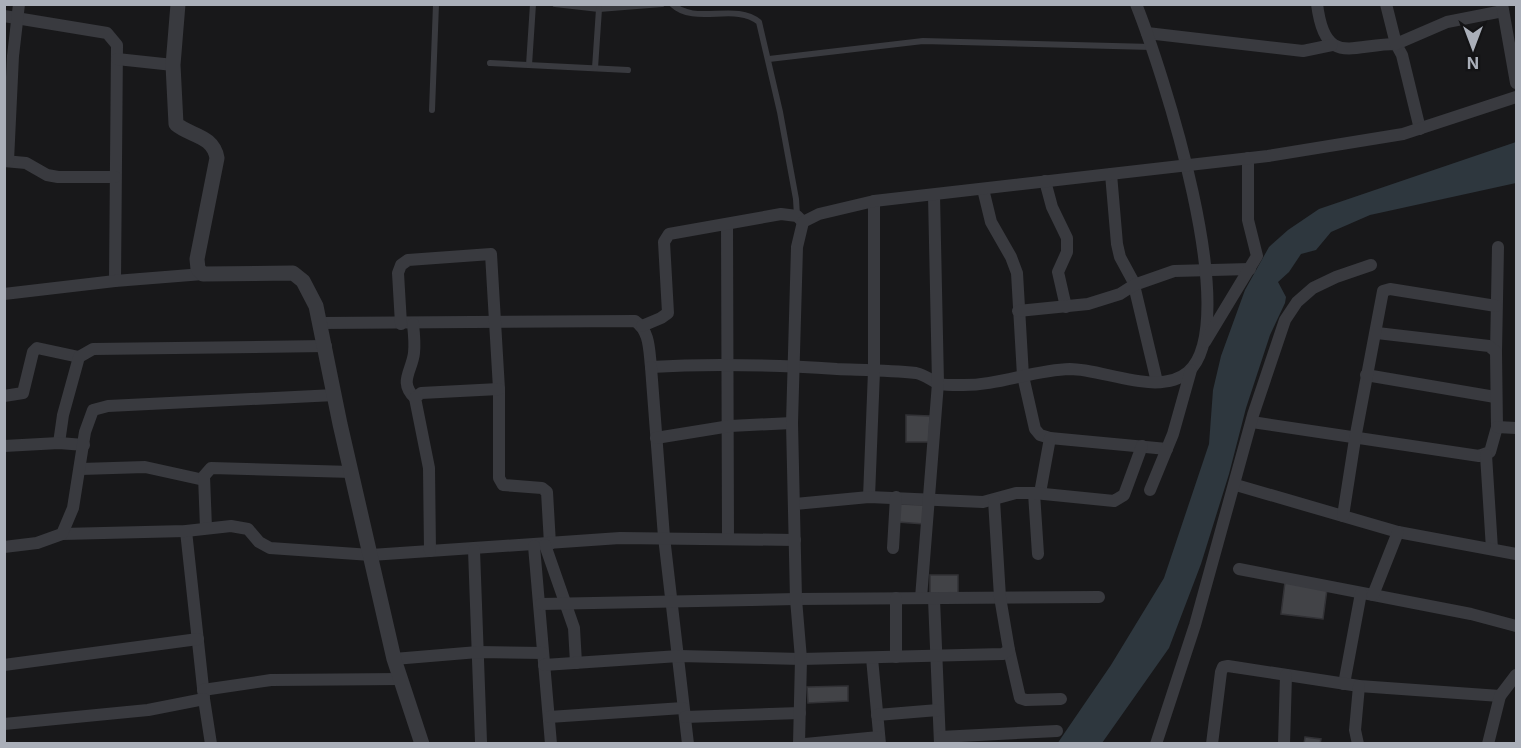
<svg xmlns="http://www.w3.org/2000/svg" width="1521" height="748" font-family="Inter,sans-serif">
<rect width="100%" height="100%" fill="#18181a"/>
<path fill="#2e373e" d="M1516,142V183L1370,215L1331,232L1316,250L1301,254L1289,272L1278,282L1286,297L1285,303L1270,335L1246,408L1229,474L1201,564L1169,648L1102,743L1057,744L1111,665L1164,578L1209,444L1213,390L1221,356L1245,290L1269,247L1288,230L1319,209Z"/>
<g fill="#424347" stroke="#323236" stroke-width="1.5">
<path d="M906,415L930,416L929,442H906Z"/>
<path d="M899,504L925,505L924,524L898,522Z"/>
<rect x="930" y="575" width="28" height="21"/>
<path d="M1285,582L1327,589L1323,619L1281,614Z"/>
<path d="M848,686V701L808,703L807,687Z"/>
<path d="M1305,737L1321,739L1320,744H1304Z"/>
</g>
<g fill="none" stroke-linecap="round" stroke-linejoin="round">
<g stroke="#393a3f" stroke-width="6">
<path d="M555,4L599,9L662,4"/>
<path d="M672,4C695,26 735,2 759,22L780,112L796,199L797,216"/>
<path d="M769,59L923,41L1152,47"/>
<path d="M490,63L628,70"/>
<path d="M529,65L533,4"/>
<path d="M595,68L599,9"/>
<path d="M432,110L436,4"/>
</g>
<g stroke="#393a3f" stroke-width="12">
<path d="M1317,4C1325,68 1352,44 1396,44L1402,55L1420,129"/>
<path d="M1386,4L1396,44L1447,22L1503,11"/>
<path d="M1502,4L1516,83"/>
<path d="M4,16L107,33L117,45L115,281"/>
<path d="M1147,33L1303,51L1332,45"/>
<path d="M117,59L173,65"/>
<path d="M4,161L26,163L47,175L58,177H115"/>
<path d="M8,161L13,56L19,4"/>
<path d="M1111,174L1117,244L1120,257L1133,281L1157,382"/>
<path d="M1045,181L1052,207L1067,238V252L1058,272L1066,307"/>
<path d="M983,189L991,222L1011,257L1017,273L1023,376L1035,429L1040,435L1050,438L1167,449"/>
<path d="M727,224L728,539"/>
<path d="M4,294L115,281L203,274"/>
<path d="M1018,311L1088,304L1120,294L1134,285L1174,271L1250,269"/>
<path d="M320,323L635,321C650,331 649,350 651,367C715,363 774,365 837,369C863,370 890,370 916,373C925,375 929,379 937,383C943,386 953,385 960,385C997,386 1033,370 1070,369C1104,369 1159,397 1188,372C1245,322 1161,67 1136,4"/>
<path d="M401,324L398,273L401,265L408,260L491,254L499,389V478L503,485L542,488L547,492L550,544"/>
<path d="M413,324C414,333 415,344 414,353C412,371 398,382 415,398"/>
<path d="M642,326L661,318L668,313L664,242L669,234L781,214L797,216L803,222"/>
<path d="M1205,342L1257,256L1248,220V158"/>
<path d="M1496,352L1498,247"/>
<path d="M651,367L664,537L688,744"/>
<path d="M1366,375L1495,397"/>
<path d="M4,396L23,393L33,352L37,348L79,357"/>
<path d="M1252,422L1479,456L1490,452L1497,427L1496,352L1489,346L1377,333"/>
<path d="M1497,427L1516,428"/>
<path d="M656,438L730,426L792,423"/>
<path d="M59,443L63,415L79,357L93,349L326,346"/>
<path d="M4,446L59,443L84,445"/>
<path d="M1486,455L1492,549"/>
<path d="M81,469L145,467L204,480"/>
<path d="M1236,485L1398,532L1516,554"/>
<path d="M1150,490L1173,434L1191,370"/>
<path d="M1034,493L1038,554"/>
<path d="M1040,493L1050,438"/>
<path d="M869,497L874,371V201"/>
<path d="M795,504L869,497L983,502L1016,493H1034L1114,501L1124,495L1142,446"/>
<path d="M1343,516L1355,439L1383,291L1390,289L1496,306"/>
<path d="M206,528L204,476L211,468L352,472"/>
<path d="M186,531L204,697"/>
<path d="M62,534L186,531L231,526L248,529L259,542L270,548L371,555L620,538L795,540"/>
<path d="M545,545L574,628L576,663"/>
<path d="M534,546L551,744"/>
<path d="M4,547L37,543L62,534L73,508L85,432L93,410L108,406L335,395"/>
<path d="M893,548L896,497"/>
<path d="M474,550L481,742"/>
<path d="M430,551L429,468L415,398L421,393L499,389"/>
<path d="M1239,569L1471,614L1516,626"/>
<path d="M1373,595L1398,532"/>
<path d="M921,598L938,383L934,195"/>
<path d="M934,599L940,744"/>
<path d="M541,604L796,599L1099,597"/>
<path d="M1009,650L1020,698L1026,700L1061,699"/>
<path d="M896,657V598"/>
<path d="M872,658L880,744"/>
<path d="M394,659L478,652L543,653"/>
<path d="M4,665L198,639"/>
<path d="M544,665L679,656L801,659L1003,654L1009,650L1000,597L994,500"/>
<path d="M1344,684L1361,593"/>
<path d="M203,690L271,680L401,679"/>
<path d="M877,715L938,710"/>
<path d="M549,717L683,708"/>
<path d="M685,717L800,713"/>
<path d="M4,724L148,710L204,699L211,744"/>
<path d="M940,737L1057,731"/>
<path d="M799,744L801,659L796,599L792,423L797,247L803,222L819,214L874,201L1268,156L1403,134L1516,97"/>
<path d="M805,744L879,737"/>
<path d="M1156,744L1195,625L1253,415L1285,320L1297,302L1313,288L1336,277L1371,265"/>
<path d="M1212,744L1221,672L1223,667L1228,666L1359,686L1500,696"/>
<path d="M1284,744L1286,675"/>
<path d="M1358,744L1355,730L1359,686"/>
<path d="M1488,744L1500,696L1516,675"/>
</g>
<path stroke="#393a3f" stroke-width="15" d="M178,4L173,65L176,124C190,136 213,135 217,158L197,259L198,269L203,274L293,273L303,281L316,306L340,424L394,659L422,744"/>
</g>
<rect width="1521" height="748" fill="none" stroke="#aaafb9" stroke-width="12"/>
<g transform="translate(1473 48) rotate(180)" stroke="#131315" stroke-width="4.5" paint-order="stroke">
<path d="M0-4.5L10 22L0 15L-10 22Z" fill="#aaafb9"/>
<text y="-9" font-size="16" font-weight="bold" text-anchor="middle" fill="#aaafb9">N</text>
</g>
</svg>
